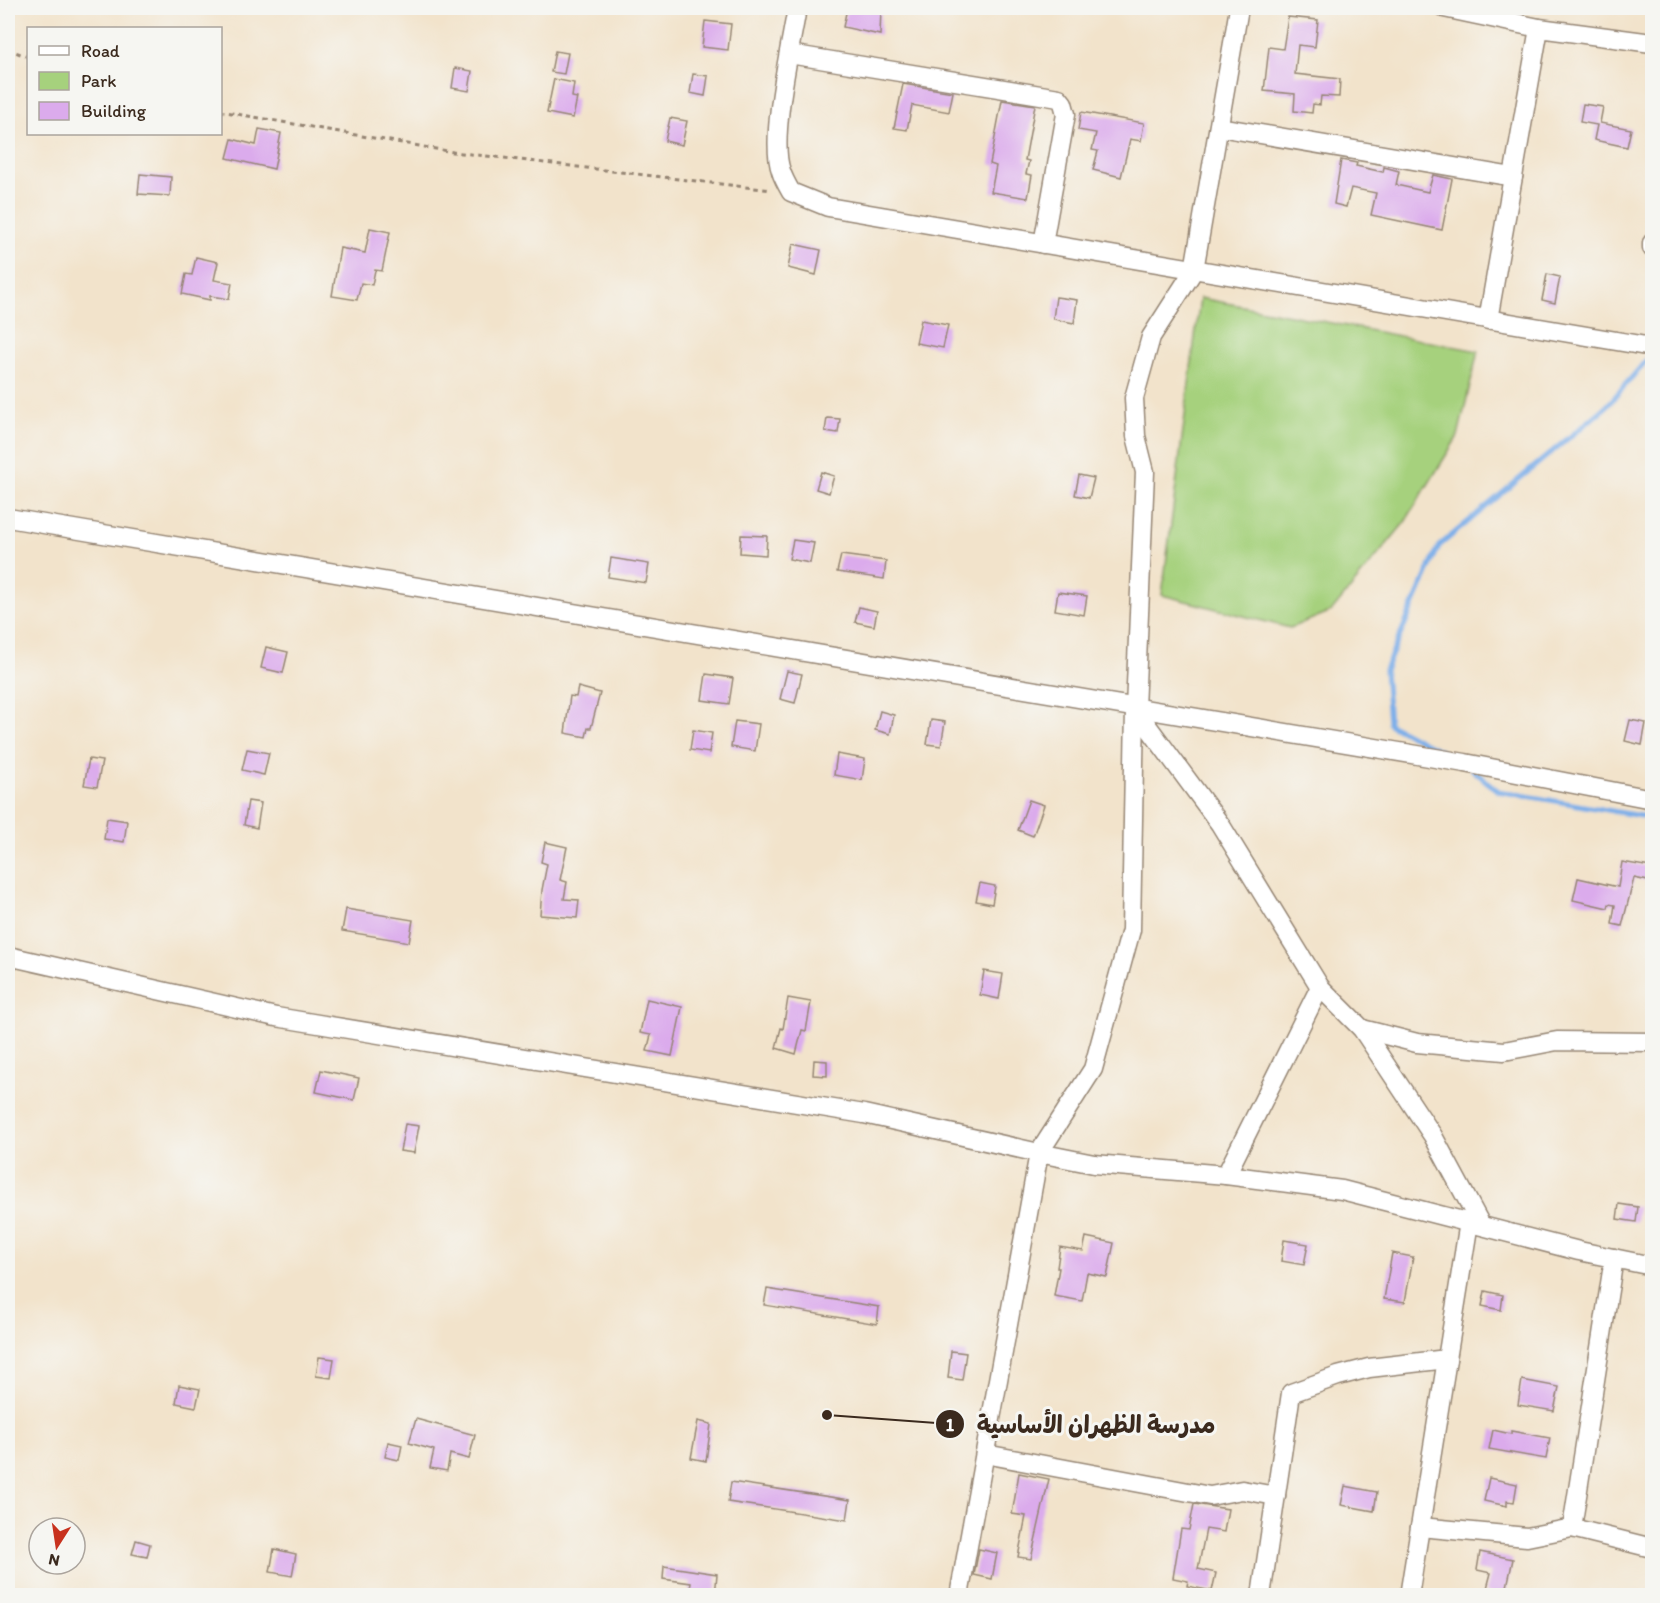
<svg xmlns="http://www.w3.org/2000/svg" width="1660" height="1603" font-family="Itim,'Playpen Sans Arabic',sans-serif">
<rect width="100%" height="100%" fill="#f6f6f2"/>
<filter id="ink" filterUnits="userSpaceOnUse"><feTurbulence type="fractalNoise" baseFrequency=".0167" numOctaves="2"/><feDisplacementMap in="SourceGraphic" scale="12" xChannelSelector="R" yChannelSelector="G"/><feConvolveMatrix kernelMatrix="1 2 1 2 8 2 1 2 1" color-interpolation-filters="sRGB"/></filter>
<filter id="wash" filterUnits="userSpaceOnUse"><feTurbulence type="fractalNoise" baseFrequency=".008" numOctaves="4" result="noise"/><feDisplacementMap in="SourceGraphic" scale="24" xChannelSelector="R" yChannelSelector="G"/><feGaussianBlur stdDeviation="1.35" result="paint"/><feColorMatrix in="noise" values="0 0 0 0 0 0 0 0 0 0 0 0 0 0 0 0 0 1.4 0 .05"/><feComposite in="paint" operator="in"/></filter>
<g filter="url(#wash)">
<rect width="100%" height="100%" fill="#f2e3cb"/>
<path fill="#a6d17d" stroke="#707e4e" stroke-width="1.5" d="M1200,298L1478,351L1458,436L1405,522L1332,611L1290,628L1162,595Z"/>
<g fill="none" stroke-linecap="round" stroke-linejoin="round">
<g stroke="#7dafe9" stroke-width="5">
<path d="M1442,752L1389,724L1385,670L1439,546L1607,406L1652,354"/>
<path d="M1473,770L1498,791L1652,818"/>
</g>
</g>
<g id="blocks">
<g fill="#dbabec">
<path d="M847,8H881L880,35L843,27Z"/>
<path d="M1288,17L1318,20L1315,47L1298,45L1295,74L1340,79L1339,97L1321,96L1320,105L1313,104L1312,113L1294,111L1295,94L1264,91L1269,47L1283,49Z"/>
<path d="M705,21L731,24L728,50L702,47Z"/>
<path d="M555,51L568,53L564,74L551,72Z"/>
<path d="M455,68L472,71L469,91L452,88Z"/>
<path d="M693,74L708,76L705,96L690,93Z"/>
<path d="M554,79L574,83L572,97L577,98L573,118L547,113Z"/>
<path d="M903,84L953,92L949,112L912,105L907,130L894,128Z"/>
<path d="M1002,100L1035,105L1025,160L1029,161L1026,174L1032,175L1028,198L991,192L996,166L990,164Z"/>
<path d="M1583,104L1603,107L1600,123L1631,129L1627,147L1594,140L1597,125L1580,122Z"/>
<path d="M1081,112L1144,123L1141,141L1130,139L1121,177L1093,170L1098,151L1092,150L1096,133L1078,130Z"/>
<path d="M670,118L687,121L682,145L665,141Z"/>
<path d="M259,129L281,133L274,169L227,158L232,139L256,145Z"/>
<path d="M1341,160L1357,163L1356,166L1383,172L1384,167L1399,171L1396,185L1428,192L1433,175L1452,179L1442,230L1371,215L1376,193L1351,188L1346,207L1334,204Z"/>
<path d="M140,174L171,177L170,196L138,194Z"/>
<path d="M370,228L390,232L382,271L375,270L372,285L361,283L357,300L332,296L340,248L365,253Z"/>
<path d="M793,244L821,250L816,275L788,268Z"/>
<path d="M196,257L218,262L214,280L232,283L229,299L210,296V300L182,294L186,274L192,275Z"/>
<path d="M1547,274L1560,277L1555,303L1542,300Z"/>
<path d="M1056,297L1077,300L1074,323L1053,319Z"/>
<path d="M921,320L948,325L943,348L916,343Z"/>
<path d="M827,418L840,419L838,433L825,431Z"/>
<path d="M821,472L834,476L829,493L816,489Z"/>
<path d="M1079,475L1094,478L1089,498L1075,495Z"/>
<path d="M741,535L767,536L766,555L740,553Z"/>
<path d="M793,540L814,543L810,563L789,559Z"/>
<path d="M841,555L886,561L884,579L837,572Z"/>
<path d="M611,558L649,564L646,583L608,577Z"/>
<path d="M1058,592L1087,596L1084,615L1055,610Z"/>
<path d="M859,607L877,611L874,626L855,622Z"/>
<path d="M266,647L288,652L283,673L261,668Z"/>
<path d="M787,671L802,674L795,703L780,699Z"/>
<path d="M706,674L733,678L729,704L702,700Z"/>
<path d="M578,687L600,693L591,728H588L586,737L565,733L570,696L576,697Z"/>
<path d="M880,711L894,715L890,734L875,730Z"/>
<path d="M931,720L945,722L941,746L927,744Z"/>
<path d="M1630,720L1646,723L1642,745L1625,741Z"/>
<path d="M735,721L759,724L755,751L731,747Z"/>
<path d="M693,730L712,733L709,753L690,750Z"/>
<path d="M247,749L269,753L264,775L242,770Z"/>
<path d="M837,754L865,759L862,780L834,775Z"/>
<path d="M89,759L102,761L97,787L84,785Z"/>
<path d="M1029,800L1044,805L1033,836L1018,830Z"/>
<path d="M248,801L261,803L257,828L244,825Z"/>
<path d="M107,818L127,821L124,842L104,839Z"/>
<path d="M545,842L567,847L560,880L567,882L564,899L579,900L577,918L540,915L542,890L547,864L541,862Z"/>
<path d="M1622,862L1651,867L1648,881L1634,878L1622,926L1612,924L1615,905L1609,904L1608,908L1573,900L1578,878L1618,887Z"/>
<path d="M980,883L995,886L992,904L976,901Z"/>
<path d="M346,909L413,920L409,942L342,931Z"/>
<path d="M984,971L1003,974L999,999L980,995Z"/>
<path d="M788,998L811,1002L806,1031L802,1030L796,1054L776,1048L781,1028L783,1029Z"/>
<path d="M647,999L682,1007L672,1056L647,1051L651,1035L640,1033Z"/>
<path d="M814,1060L827,1061V1076L813,1075Z"/>
<path d="M321,1070L359,1078L354,1100L316,1092Z"/>
<path d="M405,1124L419,1126L414,1153L400,1151Z"/>
<path d="M1619,1204L1638,1207L1636,1222L1617,1219Z"/>
<path d="M1086,1237L1114,1243L1107,1277L1087,1273L1082,1301L1054,1296L1059,1268H1057L1060,1247L1083,1251Z"/>
<path d="M1284,1240L1308,1244L1304,1265L1281,1261Z"/>
<path d="M1392,1253L1413,1257L1405,1302L1384,1299Z"/>
<path d="M767,1289L879,1307L877,1324L764,1305Z"/>
<path d="M1485,1291L1503,1295L1501,1310L1482,1306Z"/>
<path d="M951,1351L966,1353L962,1380L948,1378Z"/>
<path d="M319,1357L334,1359L331,1378L316,1376Z"/>
<path d="M1522,1380L1559,1387L1554,1411L1518,1405Z"/>
<path d="M179,1385L200,1389L196,1407L176,1403Z"/>
<path d="M416,1419L475,1435L469,1459L450,1454L447,1471L430,1468L434,1450L409,1443Z"/>
<path d="M698,1421L711,1424L706,1461L691,1458Z"/>
<path d="M1493,1430L1511,1434V1431L1550,1438L1546,1459L1489,1449Z"/>
<path d="M388,1442L402,1445L399,1460L385,1457Z"/>
<path d="M1019,1473L1049,1479L1031,1559L1018,1557L1026,1516L1012,1514Z"/>
<path d="M1489,1478L1517,1484L1514,1502L1507,1501V1506L1484,1501Z"/>
<path d="M731,1482L850,1500L847,1520L728,1502Z"/>
<path d="M1345,1486L1377,1492L1374,1511L1341,1505Z"/>
<path d="M1194,1504L1228,1509L1224,1532L1206,1529L1198,1569L1216,1573L1212,1591L1187,1586L1188,1581L1173,1578L1181,1529L1189,1530Z"/>
<path d="M136,1540L150,1544L147,1557L132,1554Z"/>
<path d="M274,1549L296,1554L292,1576L270,1572Z"/>
<path d="M979,1549L997,1553L992,1579L974,1575Z"/>
<path d="M1480,1552L1513,1559L1505,1596L1486,1592L1491,1573L1477,1570Z"/>
<path d="M664,1566L717,1574L715,1596H689L691,1583L663,1579Z"/>
</g>
</g>
</g>
<g filter="url(#ink)">
<use href="#blocks" fill-opacity="0" stroke="#968674" stroke-width="1.5"/>
<g fill="none" stroke-linecap="round" stroke-linejoin="round">
<defs>
<g id="minor">
<path d="M797,8C791,45 769,138 781,171C783,178 787,185 791,192L828,207L1652,347"/>
<path d="M1239,8L1194,270L1151,337L1134,398L1136,436L1145,472L1135,709L1131,930L1093,1069L1039,1153L1094,1164L1226,1175L1342,1190L1579,1251L1652,1266"/>
<path d="M1444,8L1539,28L1652,43"/>
<path d="M789,54L1059,98L1063,103L1066,114L1043,244"/>
<path d="M1219,127L1513,177"/>
<path d="M1652,243V248"/>
<path d="M1488,320L1539,28"/>
<path d="M8,518L1465,763L1652,799"/>
<path d="M1135,709L1220,824L1320,987L1362,1029L1433,1136L1481,1225"/>
<path d="M8,956L276,1017L864,1114L1039,1153L959,1596"/>
<path d="M1362,1029L1417,1043L1504,1051L1557,1041L1652,1042"/>
<path d="M1226,1175L1320,987"/>
<path d="M985,1454L1210,1496L1242,1490L1276,1496"/>
<path d="M1420,1527L1527,1537L1572,1528L1614,1258"/>
<path d="M1572,1528L1652,1548"/>
<path d="M1261,1596L1291,1393L1338,1376L1369,1368L1447,1359"/>
<path d="M1409,1596L1469,1222"/>
</g>
</defs>
<use href="#minor" stroke="#968674" stroke-width="21"/>
<g stroke="#968674" stroke-width="3" stroke-dasharray="4.5 4.5" stroke-linecap="butt">
<path d="M8,49L28,57"/>
<path d="M220,111L453,152L771,190"/>
</g>
<use href="#minor" stroke="#fff" stroke-width="18"/>
</g>
</g>
<path fill="none" stroke="#3b2a1e" stroke-width="2" d="M827 1415L950 1424"/>
<g fill="#3b2a1e" stroke="#f6f6f2" stroke-width="2">
<circle cx="827" cy="1415" r="6"/>
<circle cx="950" cy="1424" r="15"/>
</g>
<g font-size="18" text-anchor="middle" font-weight="bold" fill="#fff">
<text x="950" y="1431">1</text>
</g>
<g font-size="24" text-anchor="middle" font-weight="bold" fill="#3b2a1e" stroke="#f6f6f2" stroke-width="6" stroke-linejoin="round" paint-order="stroke">
<text x="1096" y="1433">مدرسة الظهران الأساسية</text>
</g>
<rect width="1660" height="1603" fill="none" stroke="#f6f6f2" stroke-width="30"/>
<rect x="27" y="27" width="195" height="108" fill="#f6f6f2" stroke="#aba49d" stroke-width="1.5"/>
<rect x="39" y="46" width="30" height="9" fill="#ffffff" stroke="#aba49d" stroke-width="1.5"/>
<text x="81" y="57" font-size="18" fill="#3b2a1e">Road</text>
<rect x="39" y="72" width="30" height="18" fill="#a6d17d" stroke="#aba49d" stroke-width="1.5"/>
<text x="81" y="87" font-size="18" fill="#3b2a1e">Park</text>
<rect x="39" y="102" width="30" height="18" fill="#dbabec" stroke="#aba49d" stroke-width="1.5"/>
<text x="81" y="117" font-size="18" fill="#3b2a1e">Building</text>
<g transform="translate(57 1546) rotate(192)"><circle r="28" fill="#f6f6f2" stroke="#aba49d" stroke-width="1.5"/>
<path d="M0-4.5L10 22L0 15L-10 22Z" fill="#c8321e"/>
<text y="-9" font-size="16" font-weight="bold" text-anchor="middle" fill="#3b2a1e">N</text>
</g>
</svg>
